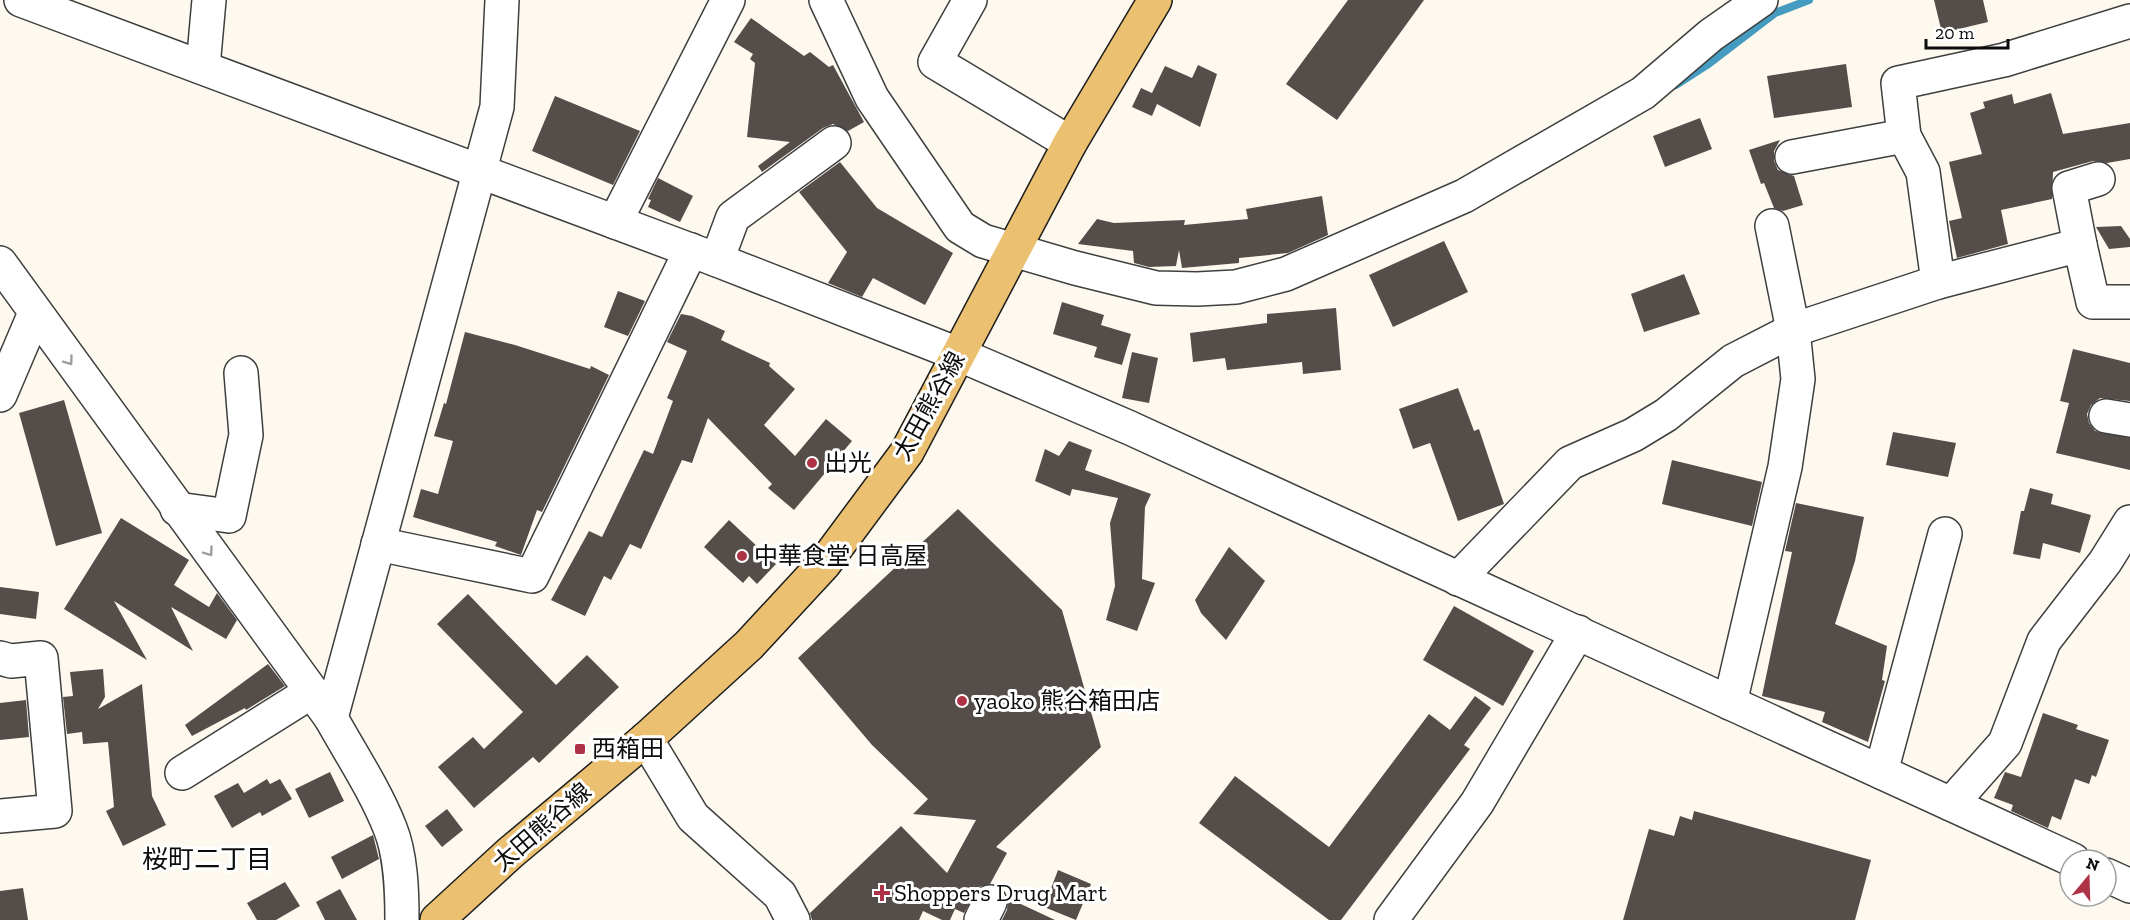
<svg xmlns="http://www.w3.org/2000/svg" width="2130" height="920" font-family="'Zilla Slab','Noto Sans JP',serif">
<rect width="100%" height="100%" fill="#fdf9ee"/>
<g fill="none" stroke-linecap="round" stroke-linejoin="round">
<path stroke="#459bc0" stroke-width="8" d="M1676,85L1707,65L1775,13L1809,0"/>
</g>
<g fill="#544d4a">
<path d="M1348,0H1424L1337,120L1286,84Z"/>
<path d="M1934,0H1983L1988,22L1942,33Z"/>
<path d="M751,18L804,56L810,52L829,67L833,65L864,122L848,131L833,124L823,128L762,172L758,166L790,142L747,137L755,63L750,59L753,54L734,42Z"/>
<path d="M1846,64L1852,107L1774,118L1767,76Z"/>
<path d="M1198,65L1217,74L1200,127L1157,104L1152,116L1132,107L1141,88L1152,93L1165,66L1192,78Z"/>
<path d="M2051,93L2063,134L2130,123V159L2107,163L2093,161L2053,172L2052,199L2001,210L2008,244L1957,258L1949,221L1962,218L1949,162L1982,154L1970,113L1985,108L1983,102L2012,94L2014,104Z"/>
<path d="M555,96L640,131L613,185L532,151Z"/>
<path d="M1700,118L1712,149L1665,167L1653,136Z"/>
<path d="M1780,140L1774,151V161L1778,170L1794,176L1803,205L1783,211L1774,208L1764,183L1761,184L1749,150Z"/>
<path d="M840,162L877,208L953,253L925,305L873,278L862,297L828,283L847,252L799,192Z"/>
<path d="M658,178L693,196L680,222L648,207L651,200L648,199Z"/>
<path d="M1322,196L1328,235L1288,253L1239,258V263L1182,268L1179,250L1176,266L1149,267L1134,263L1133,251L1078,244L1097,219L1114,223L1185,220L1184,225L1248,219L1246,209Z"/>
<path d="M2121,226L2130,239V247L2109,249L2096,227Z"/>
<path d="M1444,241L1468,292L1393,327L1369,275Z"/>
<path d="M1684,274L1700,314L1644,332L1631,294Z"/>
<path d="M618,291L645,301L628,336L604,327Z"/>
<path d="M1062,302L1104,315L1101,325L1131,334L1122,365L1094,357L1097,347L1053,334Z"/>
<path d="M1336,308L1341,370L1303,374L1302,362L1227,370L1225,358L1193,362L1190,333L1267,323V314Z"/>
<path d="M681,314L692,316L725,331L721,340L770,363L769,366L795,389L764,425L795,456L826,419L852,441L794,510L768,488L772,484L708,418L692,463L682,460L641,549L630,544L611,580L604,576L585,616L551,600L589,531L602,537L644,450L653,454L673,401L667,398L687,351L667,342Z"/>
<path d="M465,332L515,345L590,369L591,366L609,375L542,512L537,510L521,555L495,546L497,542L413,517L421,489L438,494L453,441L434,436L444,403L446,404Z"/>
<path d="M2073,349L2130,363V401L2100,398L2091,405L2087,414L2089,423L2095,431L2130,438V470L2056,453L2069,403L2060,401Z"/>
<path d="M1132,352L1158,358L1149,403L1122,398Z"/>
<path d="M1458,388L1474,431L1479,429L1504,504L1458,521L1430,443L1413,449L1399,409Z"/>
<path d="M64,400L102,533L56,546L19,413Z"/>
<path d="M1893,432L1956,443L1948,477L1886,465Z"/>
<path d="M1069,441L1092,450L1085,470L1151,494L1145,507L1142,579L1155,583L1137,631L1106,620L1115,586L1110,523L1118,498L1072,489L1070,496L1035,481L1045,449L1059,456Z"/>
<path d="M1672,460L1762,482L1752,526L1662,504Z"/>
<path d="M2030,488L2053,494L2051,504L2091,515L2080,553L2043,543L2040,559L2013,554L2021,511H2024Z"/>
<path d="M1796,503L1864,517L1855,561L1835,624L1887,646L1882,680L1885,681L1868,742L1822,722L1825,712L1762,696L1792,552L1785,551Z"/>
<path d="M958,509L1062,610L1101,747L996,847L1007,853L990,884L979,887L964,913L955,909L950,920H942L923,911L919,920H812L810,913L901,826L947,873L976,820L913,814L928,799L872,745L798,658Z"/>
<path d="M121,518L189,560L174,585L209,607L217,593L237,620L226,639L171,607L193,651L114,601L147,660L64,609Z"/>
<path d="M729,520L776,564L757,584L749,576L743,583L704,547Z"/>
<path d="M1229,547L1265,581L1226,640L1201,613L1195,600Z"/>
<path d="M0,587L39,592L36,619L0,614Z"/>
<path d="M468,594L556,685L587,655L619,687L539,763L533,757L474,808L438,767L473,737L484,749L523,712L437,624Z"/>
<path d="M1454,606L1534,651L1503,706L1423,660Z"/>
<path d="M268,664L285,686L246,710L245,708L192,736L185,725Z"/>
<path d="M103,669L105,697L98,709L142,684L152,796L166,825L123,846L106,811L114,807L108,742L83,744L82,732L67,734L63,697L73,696L70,672Z"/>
<path d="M1475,696L1491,708L1464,745L1470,749L1341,920H1329L1199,823L1235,776L1329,847L1429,714L1450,730Z"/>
<path d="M26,700L29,737L0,740V703Z"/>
<path d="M2043,713L2078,725L2076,729L2109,740L2096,777L2092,775L2089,784L2075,779L2061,820L2052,816L2048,828L2011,811L2013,805L1994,798L2005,772L2021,777Z"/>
<path d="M330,772L344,801L309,818L295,789Z"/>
<path d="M267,779L270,784L280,779L292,799L262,816L260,812L232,828L214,796L238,783L244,793Z"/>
<path d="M447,809L463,830L442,847L425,826Z"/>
<path d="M1694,811L1871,860L1855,920H1623L1649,829L1674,836L1680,816L1692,820Z"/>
<path d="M373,835L379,859L342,879L331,857Z"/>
<path d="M1058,870L1091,884L1076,920L1044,907Z"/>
<path d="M285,882L300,906L276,920H257L247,903Z"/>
<path d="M23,888L28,920H0V891Z"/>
<path d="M340,889L357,920H325L316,902Z"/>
<path d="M1008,898L1055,920H1002L1007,910Z"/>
</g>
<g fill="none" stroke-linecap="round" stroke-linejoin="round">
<defs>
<g id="minor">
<path d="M21,0L717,260L958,354L1130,428L2073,860"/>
<path d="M826,0L872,98L960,227L983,241L1075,268L1156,288L1197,289L1236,287L1286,274L1464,196L1643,93L1711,35L1761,0"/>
<path d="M970,0L935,62L1070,143"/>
<path d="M2130,21L2004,60L1898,83L1904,136L1923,172L1938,282L2080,245L2093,302H2130"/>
<path d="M203,67L209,0"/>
<path d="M1792,157L1904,136"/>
<path d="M615,222L728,0"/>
<path d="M2080,245L2069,188L2098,179"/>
<path d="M717,260L733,217L834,143"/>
<path d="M0,263L331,718C351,754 375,790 390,828C401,855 402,891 402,920"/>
<path d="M0,395L35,313"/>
<path d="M2106,416L2130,420"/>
<path d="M177,509L229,516L246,435L241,373"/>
<path d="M378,544L532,576L691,250"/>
<path d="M1458,579L1570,463L1633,435L1666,415L1733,361L1793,330L1938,282"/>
<path d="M0,658L11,661L41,658L55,811L0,816"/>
<path d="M1730,703L1785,467L1798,379L1793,330L1772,226"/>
<path d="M331,718L497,107L502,0"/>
<path d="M646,739L693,817L780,895L793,920"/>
<path d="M1881,772L1945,534"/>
<path d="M182,773L311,692"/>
<path d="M1951,804L2005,743L2044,641L2105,562L2130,522"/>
<path d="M2106,875L2130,886"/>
<path d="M981,920L990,902"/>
<path d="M1391,920L1477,803L1578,632"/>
</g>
<path id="major" d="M437,920L510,853L646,739L749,645L824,564L907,452L1070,143L1155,0"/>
</defs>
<use href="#minor" stroke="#3f3f3f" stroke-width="36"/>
<use href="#major" stroke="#1d1d1d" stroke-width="36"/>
<use href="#minor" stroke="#fff" stroke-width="33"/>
<use href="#major" stroke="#ebc070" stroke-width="33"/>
</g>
<defs><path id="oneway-chevron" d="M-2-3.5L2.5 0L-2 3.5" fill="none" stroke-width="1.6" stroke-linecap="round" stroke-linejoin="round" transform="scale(1.5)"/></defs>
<g stroke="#9e9e9e">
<use href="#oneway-chevron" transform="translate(69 361) rotate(54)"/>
<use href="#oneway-chevron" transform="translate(209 552) rotate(54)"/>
</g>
<g fill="#ae3245" stroke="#fff" stroke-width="2">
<circle cx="812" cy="463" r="6"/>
<circle cx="742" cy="556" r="6"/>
<circle cx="962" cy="701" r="6"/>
<rect x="574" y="743" width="12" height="12" rx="3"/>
<path d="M879 884h6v6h6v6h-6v6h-6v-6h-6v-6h6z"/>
</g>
<g text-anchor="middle" stroke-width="6" stroke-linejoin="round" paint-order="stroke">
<g font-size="24" fill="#0c0c0c" stroke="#fff">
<text transform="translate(929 406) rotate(-61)" y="8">太田熊谷線</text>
<text transform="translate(542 827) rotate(-41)" y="8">太田熊谷線</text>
</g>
<g font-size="24" fill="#0c0c0c" stroke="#fff" text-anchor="start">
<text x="824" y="471">出光</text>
<text x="754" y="564">中華食堂 日高屋</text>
<text x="974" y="709">yaoko 熊谷箱田店</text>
<text x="592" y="757">西箱田</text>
<text x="894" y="901">Shoppers Drug Mart</text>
</g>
<g font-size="26" fill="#0c0c0c" stroke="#fff">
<text x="207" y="868">桜町二丁目</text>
</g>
</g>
<g transform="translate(2088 878) rotate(19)"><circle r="28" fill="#ffffff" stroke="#9e9e9e" stroke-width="1.5"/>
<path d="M0-4.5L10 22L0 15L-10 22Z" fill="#ae3245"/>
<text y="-9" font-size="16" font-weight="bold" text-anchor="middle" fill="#0c0c0c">N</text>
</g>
<path d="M1926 39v9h82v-9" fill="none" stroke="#0c0c0c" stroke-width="3"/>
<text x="1935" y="39" font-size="18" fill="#0c0c0c" stroke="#ffffff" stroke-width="4.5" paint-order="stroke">20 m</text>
</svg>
